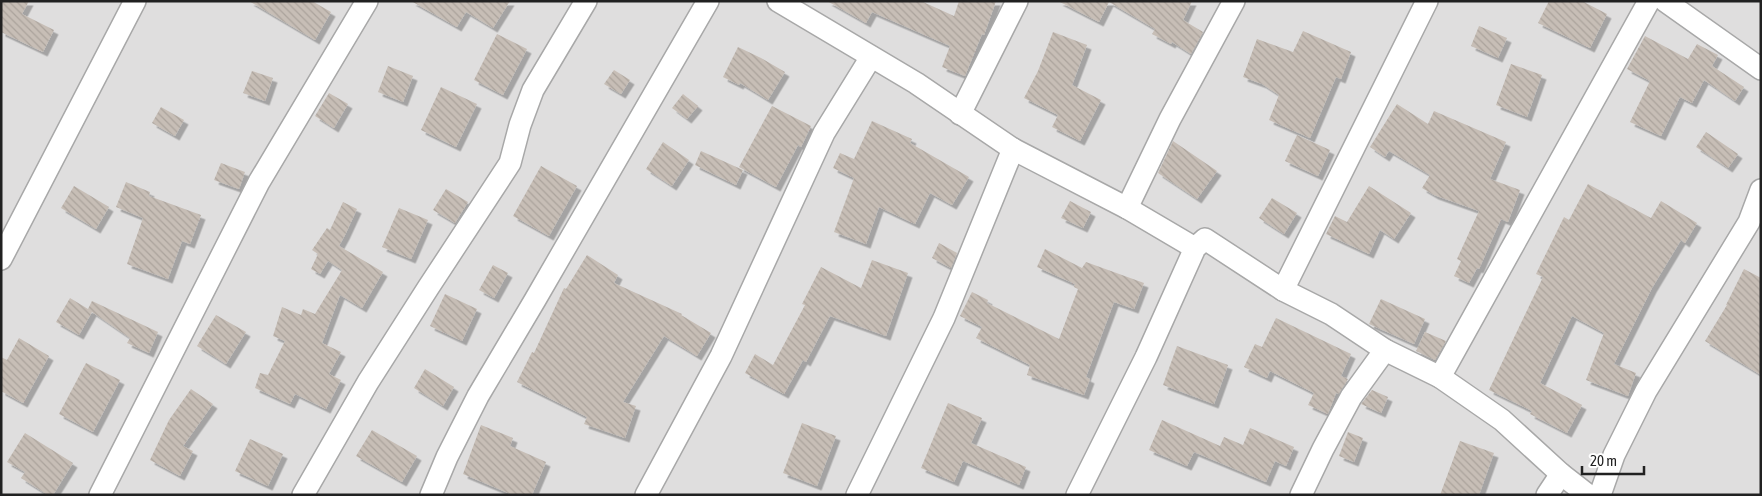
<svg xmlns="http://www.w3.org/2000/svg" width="1762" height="496" font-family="'Asap Condensed',sans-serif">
<defs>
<pattern id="building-back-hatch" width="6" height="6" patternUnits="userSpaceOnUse" patternTransform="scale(1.25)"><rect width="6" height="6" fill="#c7beb6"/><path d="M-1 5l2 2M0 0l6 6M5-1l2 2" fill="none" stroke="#aba39c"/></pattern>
<filter id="shadow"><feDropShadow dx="4.5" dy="4.5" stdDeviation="0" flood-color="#0004"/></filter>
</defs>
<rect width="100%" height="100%" fill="#f1efe7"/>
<rect fill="#dfdede" x="1" y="1" width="1760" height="494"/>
<g fill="url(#building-back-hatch)" filter="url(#shadow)">
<path d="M1,1H29L22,14L54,30L43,52L1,32Z"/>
<path d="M249,1H312L331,12L315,40Z"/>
<path d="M411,1H510L493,28L466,12L457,27Z"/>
<path d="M827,1H921L954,16L959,1H996L984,35L982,34L965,76L942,67L950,46L872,12L866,23Z"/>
<path d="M1058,1H1192L1183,20L1203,32L1191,54L1172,42L1171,44L1152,34L1155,29L1109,2L1099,22Z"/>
<path d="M1549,1H1582L1607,14L1590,48L1538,23Z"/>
<path d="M1479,26L1507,38L1498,58L1471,46Z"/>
<path d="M1303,31L1351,52L1341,79L1336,77L1310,138L1269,120L1279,95L1262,84L1243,77L1257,39L1293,52Z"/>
<path d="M1053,32L1087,45L1072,85L1101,100L1080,141L1052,127L1058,115L1024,98L1038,71Z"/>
<path d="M497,34L527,49L503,95L474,80Z"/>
<path d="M1645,36L1688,59L1697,44L1718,55L1712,66L1744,87L1735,101L1704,80L1692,103L1680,97L1661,136L1630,122L1650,81L1627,69Z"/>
<path d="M738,47L761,58L785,72L768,100L740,83L739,85L723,77Z"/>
<path d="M1511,64L1542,75L1527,117L1496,105Z"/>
<path d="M388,66L413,76L403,102L378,92Z"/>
<path d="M614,70L630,80L621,94L604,84Z"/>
<path d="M252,71L273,78L265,101L243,93Z"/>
<path d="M441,87L477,104L456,147L421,130Z"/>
<path d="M329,93L348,104L334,128L315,116Z"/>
<path d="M683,94L698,106L687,119L672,108Z"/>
<path d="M1397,104L1428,124L1434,111L1506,142L1490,179L1520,190L1508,222L1501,219L1479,269L1477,268L1469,283L1454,276L1461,261L1457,259L1479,211L1434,195L1422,188L1430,175L1389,151L1385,157L1370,147Z"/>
<path d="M772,106L811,126L801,147L798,145L776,187L739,167Z"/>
<path d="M161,107L184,120L175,136L152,123Z"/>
<path d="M872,121L912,139L910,143L969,177L952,205L930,193L915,224L879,207L866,244L834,232L854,178L833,168L840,153L854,159Z"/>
<path d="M1706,132L1738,154L1728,168L1696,147Z"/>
<path d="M1297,135L1330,150L1318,176L1285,161Z"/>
<path d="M1173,141L1217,171L1197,199L1158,173Z"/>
<path d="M663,142L689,160L672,186L646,169Z"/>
<path d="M701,151L743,170L736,185L695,165Z"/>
<path d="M221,163L245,172L239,189L214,180Z"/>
<path d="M541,166L577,186L549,236L513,216Z"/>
<path d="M126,182L150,192L149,196L201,215L190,244L182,241L168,279L127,264L143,218L116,207Z"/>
<path d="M1588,184L1651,218L1661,201L1697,223L1685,243L1681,240L1652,288L1614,364L1636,373L1628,396L1586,380L1604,333L1572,316L1540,383L1582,405L1567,433L1530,414L1532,411L1489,390L1543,277L1536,274L1564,217L1569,220Z"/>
<path d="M74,186L109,207L96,229L61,208Z"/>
<path d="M1369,186L1411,213L1394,239L1380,230L1369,254L1326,234L1335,216L1347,222Z"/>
<path d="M446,189L468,202L455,223L433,210Z"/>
<path d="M1272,198L1297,213L1284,234L1259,218Z"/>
<path d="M1070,201L1091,212L1083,228L1061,218Z"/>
<path d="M343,202L357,209L345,235L339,246L383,272L362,308L340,295L322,343L341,352L329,374L341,380L326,409L295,394L290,404L255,388L260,373L268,375L285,341L273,336L282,307L301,315L303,309L315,314L342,270L328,261L320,274L311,269L318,254L312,250L327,228L330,230Z"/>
<path d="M399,208L428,220L411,259L382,247Z"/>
<path d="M939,243L957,253L951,268L932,258Z"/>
<path d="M1045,249L1082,268L1086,262L1144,283L1134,309L1114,302L1086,377L1090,379L1084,395L1027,375L1030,365L976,338L982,327L960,316L972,292L988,300L987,303L1059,339L1078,289L1074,287L1075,284L1037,267Z"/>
<path d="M587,255L618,275L614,283L682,314L681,315L711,333L697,356L664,336L623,402L636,406L625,438L584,424L587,417L517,382L532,352L534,353L564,288L566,289Z"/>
<path d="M872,260L908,273L886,336L830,316L806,362L803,360L784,394L745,373L755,354L773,365L805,305L802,304L821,267L861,288Z"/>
<path d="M493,265L508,273L494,298L479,290Z"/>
<path d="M1744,269L1761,278V375L1705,341L1727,305H1726Z"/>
<path d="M445,294L477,309L462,341L430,326Z"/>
<path d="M70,298L88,309L92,301L158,332L149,353L127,343L130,338L92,312L79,335L56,322Z"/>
<path d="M1381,299L1425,319L1414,344L1369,324Z"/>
<path d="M216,315L246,332L226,364L197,346Z"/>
<path d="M1276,318L1351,354L1341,376L1348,379L1339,394L1336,393L1328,414L1308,405L1314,393L1270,371L1267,378L1244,367L1255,344L1262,347Z"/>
<path d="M1425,332L1446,341L1435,360L1416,351Z"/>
<path d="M19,338L49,356L23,403L1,391V357L7,360Z"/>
<path d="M1177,346L1228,365L1214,404L1163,385Z"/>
<path d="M86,363L120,380L93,432L59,414Z"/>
<path d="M425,369L454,387L443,406L414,388Z"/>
<path d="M191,389L213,404L183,446L193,451L180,476L150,460L169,420Z"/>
<path d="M1372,390L1388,397L1381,413L1361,404Z"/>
<path d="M948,403L982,418L971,443L1026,467L1019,485L963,461L954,482L921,468Z"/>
<path d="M1162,420L1220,446L1224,437L1243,445L1250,428L1294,447L1286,466L1275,461L1266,482L1194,452L1187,466L1149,450Z"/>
<path d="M802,423L836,436L817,486L783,473Z"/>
<path d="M481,425L513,438L510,446L546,462L532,495H513L463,474Z"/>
<path d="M372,430L417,456L402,482L356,456Z"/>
<path d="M1348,432L1363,438L1354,462L1339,456Z"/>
<path d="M25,433L73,463L53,495H48L21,478L25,472L7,462Z"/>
<path d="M250,439L283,454L268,486L235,471Z"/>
<path d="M1460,441L1494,453L1479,495H1440Z"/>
</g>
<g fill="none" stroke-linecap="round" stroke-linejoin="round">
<defs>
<g id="minor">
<path d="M778,1L916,83L1013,149"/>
<path d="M1665,1L1761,69"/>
<path d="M960,114L1017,1"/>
<path d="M1127,208L1170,119L1234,1"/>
<path d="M1,259L135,1"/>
<path d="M1283,290L1427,1"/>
<path d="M1440,377L1649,1"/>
<path d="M100,495L259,182L367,1"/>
<path d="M303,495L368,382L428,288L510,163L520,125L533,90L586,1"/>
<path d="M431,495L447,457L478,396L535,300L708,1"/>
<path d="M646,495L721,356L824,133L871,57"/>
<path d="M857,495L944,318L1013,149L1127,208L1195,248"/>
<path d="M1077,495L1146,357L1195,248L1205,239L1283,290L1331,314L1385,350L1440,377L1502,420L1561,474L1588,495"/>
<path d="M1301,495L1323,449L1351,397L1385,350"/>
<path d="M1547,495L1561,474"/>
<path d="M1600,495L1614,455L1646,391L1749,222L1761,190"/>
</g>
</defs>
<use href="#minor" stroke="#a8a8a8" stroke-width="24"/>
<use href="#minor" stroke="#fff" stroke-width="21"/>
</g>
<rect width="1762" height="496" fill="none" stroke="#212121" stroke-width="5"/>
<path d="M1582 466v8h62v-8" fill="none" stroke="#212121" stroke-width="2.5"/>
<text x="1590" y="466" font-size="15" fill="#212121" stroke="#ffffff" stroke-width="4" paint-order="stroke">20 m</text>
</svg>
